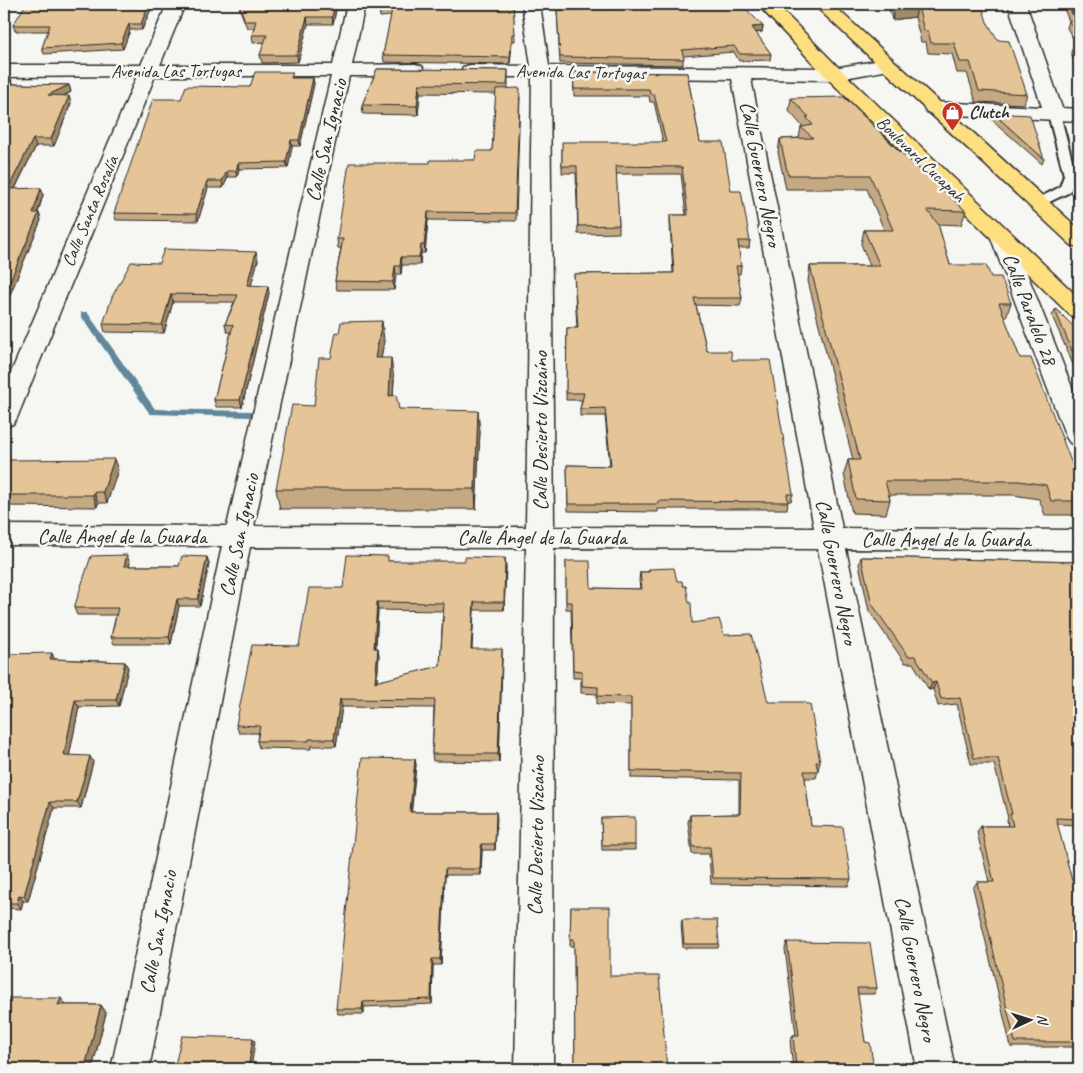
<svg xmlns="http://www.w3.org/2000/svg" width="1083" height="1073" font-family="Caveat,sans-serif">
<rect width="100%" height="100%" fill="#f6f6f2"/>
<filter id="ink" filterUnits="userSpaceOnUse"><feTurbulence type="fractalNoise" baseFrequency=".02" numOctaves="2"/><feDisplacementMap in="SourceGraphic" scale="10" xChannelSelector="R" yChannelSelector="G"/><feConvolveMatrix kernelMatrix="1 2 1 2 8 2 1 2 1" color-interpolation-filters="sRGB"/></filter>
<g filter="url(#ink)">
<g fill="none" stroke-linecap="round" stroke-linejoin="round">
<path fill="#60889a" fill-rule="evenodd" d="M81,312H87L155,409L251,411L255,414L251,417L150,414L81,316Z"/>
<defs>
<path id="service" d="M1054,111L1060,114L1076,175L1070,192L1039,207L1035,206L1033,203L1035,200L1060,187L1064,175L1048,114Z"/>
<g id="minor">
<path d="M167,4H185L160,65H333L347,4H365L352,65L415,64L422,66L424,70L422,74L415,76H349L254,526L526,527L532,77H470L463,75L461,71L463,67L470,65L531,66L522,4H540L549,66L834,68L887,59L894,61L896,65L894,69L834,80L751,79L842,528L1079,530V550L846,549L955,1069H917L818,549L554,548L553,1069H515L526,548L250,547L149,1069H111L222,546L4,545V525L227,526L331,76H155L17,418L13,424L4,427V389L137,76L4,77V65H141ZM550,77L732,79L814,528L554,527Z"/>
<path d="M1008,4H1026L1062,108L1079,109V121L934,114L927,112L924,108L927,104L934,102L1042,107Z"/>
<path d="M1002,231L1010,233L1013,238L1079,405V446L1070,443L1066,437L991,238L994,233Z"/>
</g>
<g id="primary">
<path d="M757,4H776L841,70L1079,298V318L1071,316L827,78Z"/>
<path d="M813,4H832L1079,229V247L1071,245Z"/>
</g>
</defs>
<use href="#service" stroke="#2b2b2b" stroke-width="4"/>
<use href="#minor" stroke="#2b2b2b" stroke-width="3"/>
<use href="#primary" stroke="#2b2b2b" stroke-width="3"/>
<use href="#service" fill="#f6f6f2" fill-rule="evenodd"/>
<use href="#minor" fill="#f6f6f2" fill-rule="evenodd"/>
<use href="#primary" fill="#fedf80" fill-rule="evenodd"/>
</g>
<g fill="#c5a983" stroke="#2b2b2b" fill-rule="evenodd">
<path d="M153,4L142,30H130L123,49L44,54L42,48L48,31H15L13,25Z"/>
<path d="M239,4H345L344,10H336L333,24H308L298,62L262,63L260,55L265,42L253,43L252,35L254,28H247L240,10Z"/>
<path d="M365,4H513L515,41H512L510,64L384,62L383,55L391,16L380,17L379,8L366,9Z"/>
<path d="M656,4H741L763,26L762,32L756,33L771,54L770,60L739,61L734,52L683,56V65L560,63L557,10L661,9Z"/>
<path d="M888,4H942L943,8L987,22L1027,94L1024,104L976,102L967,73H957L952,54L928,53L926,42H921L915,17L892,20Z"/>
<path d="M1062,4H1079V78L1071,52L1074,45H1077L1067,28L1069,21Z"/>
<path d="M377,69L508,70V89L520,97L516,221L428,220L425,253H421L420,265H402L401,274H396L394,290H337L335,281L341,248H338L337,239L430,163L475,160L492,151L496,94L420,93L418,115L363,114L362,105Z"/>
<path d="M573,72L687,73L700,142L731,191L750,241L749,248H739L741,266L740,274H737L742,298L740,306L696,305L707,351L732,360L793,494L791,501H788L787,509H658V512L568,511L567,465L610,466L605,416H580V409L582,400H566L567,328H577L574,274L673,273L670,223V215H686L681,174H616L619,225V233L578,234L576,173H562V149L663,142L654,102H650L649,96H574Z"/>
<path d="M294,78H313L314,84L300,146H292L288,168L239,169L237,177H228L223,188H208L198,221L116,220L114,213L181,99L250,87Z"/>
<path d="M11,79L13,84L69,85L71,92L64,96L71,103L54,146H36L15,189L41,188L43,195L38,213H39L41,220L4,309Z"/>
<path d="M791,98L896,148L966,211L961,225L938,224L950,265L991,277L1011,303L1006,317H1004L1020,358L1079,482V515H1045L1039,499L1013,495H889L890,500L886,514L852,513L844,474L848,460H853L808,281L810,266H870L861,244L864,230H884L867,189H786L778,152L780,139L799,138L801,127H803L789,111Z"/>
<path d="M993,113L1044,159L1042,164L991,119Z"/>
<path d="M258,260L251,285L269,293L242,407H216L214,400L231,332H227L225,324L234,302H173L164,333L105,332L103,324L159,263Z"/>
<path d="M1055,310L1079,332V378L1052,316Z"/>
<path d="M384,341L381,358L394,379L393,395L399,409L480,431L476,509H280L276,489L314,406L331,358Z"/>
<path d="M4,470H118L107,503H98L97,507L7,506L6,503H4Z"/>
<path d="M207,557L209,564L200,606H179L171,644H114L111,637L116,615H77L74,608L130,563L129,566H179Z"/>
<path d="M861,557L1079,562V825L1057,824L1072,881H1079V1047H1011L973,888L977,882H989L977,832L981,826H1008L1007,820L1008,818L994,764H971L957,704L938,706L933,689L929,690L913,663H905L869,611L859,564Z"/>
<path d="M388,561L506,566L504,610H474L472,649L502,657L499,762L433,761L432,754L434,708L342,707L336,746H311V749L259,748L257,741L258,733H239L236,725L299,646L343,588ZM378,610L443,611L440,666L377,682L379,656L378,648H376Z"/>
<path d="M566,561L591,588L640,589L639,580L640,572H648L649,569L677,581L692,623L724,635L768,702L820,762L816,778H805L811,826L851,879L848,886L711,884L709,854H692L688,822L690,815L739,814V780L631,778V705L597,704V694L581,693V678H573L571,609H566Z"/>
<path d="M4,654L55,659L125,662L128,668L119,706L79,707L69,756L93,762L81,808H54L28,901H23L21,909L4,908Z"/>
<path d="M415,759L416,765L411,812H496L495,850H482L481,875H445L441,965H433L432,1004L364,1007V1014H338L336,1009Z"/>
<path d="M601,818L635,845V850H602Z"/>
<path d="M571,907L610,976L667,1069H575L574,946H570Z"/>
<path d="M682,920L719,944L718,948H683L681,925Z"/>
<path d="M787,942L877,988L874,994H857L865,1042L874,1069H793L790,1040L793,1035H796L785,949Z"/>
<path d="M66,1005H101L106,1013L92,1069H4Z"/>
</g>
<g fill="#a08a6a" stroke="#2b2b2b">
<path d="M149,4H153L142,30L141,24Z"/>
<path d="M335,4L336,10L333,24L332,17Z"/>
<path d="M918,6L915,17L892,20L894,10Z"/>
<path d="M307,17L308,24L298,62L297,55Z"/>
<path d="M129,24L130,30L123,49L121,43Z"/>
<path d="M763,26L762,32L751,33L752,27Z"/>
<path d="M512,34V41L510,64V57Z"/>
<path d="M313,78L314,84L300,146L299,140Z"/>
<path d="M419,84L420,93L418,115L417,106Z"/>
<path d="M69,85L71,92L51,102L48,95Z"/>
<path d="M69,96L71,103L54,146L51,139Z"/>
<path d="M33,139L36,146L11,196L8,189Z"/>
<path d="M291,140L292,146L288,168L286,162Z"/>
<path d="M238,163L239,169L237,177L236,171Z"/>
<path d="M227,171L228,177L223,188L222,181Z"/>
<path d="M207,181L208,188L198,221L196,214Z"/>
<path d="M41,188L43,195L35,220L33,213Z"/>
<path d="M428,212V220L425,253L424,245Z"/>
<path d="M39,213L41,220L4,309V295Z"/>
<path d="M421,245V253L420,265L419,257Z"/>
<path d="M256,252L258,260L249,293L247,285Z"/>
<path d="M401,257L402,265L401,274L400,266Z"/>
<path d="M395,266L396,274L394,290L393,282Z"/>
<path d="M268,286L269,293L242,407L240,400Z"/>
<path d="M171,294L173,302L164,333L162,325Z"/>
<path d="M382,321L384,341L378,378L375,358Z"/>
<path d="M391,358L394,379L392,416L389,396Z"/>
<path d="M478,411L480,431L476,509L475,489Z"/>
<path d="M114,459L118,470L107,503L103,492Z"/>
<path d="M94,492L98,503L97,507L93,495Z"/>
<path d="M127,555L130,563L127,573L124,566Z"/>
<path d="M207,557L209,564L200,606L198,599Z"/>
<path d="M505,558L506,566L504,610V602Z"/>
<path d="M177,599L179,606L171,644L169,637Z"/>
<path d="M377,602L378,610L375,656L374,648Z"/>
<path d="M474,602V610L471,656V649Z"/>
<path d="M378,648L379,656L376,690L375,682Z"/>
<path d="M502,649V657L499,762L498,754Z"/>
<path d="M52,653L55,660L50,659Z"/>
<path d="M125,662L128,668L119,706L116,700Z"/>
<path d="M936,682L933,689L929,690L932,683Z"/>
<path d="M340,699L342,707L336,746L334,739Z"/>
<path d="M75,700L79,707L68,762L64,755Z"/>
<path d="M90,756L93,762L81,808L77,802Z"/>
<path d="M415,759L416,765L411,818L410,812Z"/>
<path d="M50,802L54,808L28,901L24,896Z"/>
<path d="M496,812L497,818L495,850V844Z"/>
<path d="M481,844L482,850L481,875L480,869Z"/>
<path d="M445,869V875L441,965L440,959Z"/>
<path d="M19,895L23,901L21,909L17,903Z"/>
<path d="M432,959L433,965L432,1004L431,999Z"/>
<path d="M61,998L66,1005H58Z"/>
<path d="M363,1002L364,1007V1014L362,1009Z"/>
<path d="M101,1005L106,1013L92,1069H87L85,1067Z"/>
<path d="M253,1038L255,1042L251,1069H248Z"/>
</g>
<g fill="#e5c598" stroke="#2b2b2b" fill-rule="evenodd">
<path d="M26,4H149L141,24H129L121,43L42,48L50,25H13Z"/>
<path d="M239,4H335L332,17H307L297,55H260L267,35H252L256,21H245Z"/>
<path d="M379,4H513L515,34H512L510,57L383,55L392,9H379Z"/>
<path d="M663,4H741L763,26L752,27L771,54H740L734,46L682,50L684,59L560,57L557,10L667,8Z"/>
<path d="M893,4H942L943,8L983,9L987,22L998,40L1009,41L1027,94L979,91L970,62H960L954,43H931L928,31H924L918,6L894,10Z"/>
<path d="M1068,4H1079V37L1069,21L1074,19Z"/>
<path d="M1074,45H1079V63Z"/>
<path d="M377,69L508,70L507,85L419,84L417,106L362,105Z"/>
<path d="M255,72H293L291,78H313L299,140H291L286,162L238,163L236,171H227L222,181H207L196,214L114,213L153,99H181L186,86L250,87Z"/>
<path d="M573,72L687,73L700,142H723L731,191H741L750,241H738L741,266H736L742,298H694L707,351H731L732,360H770L793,494H787L788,502L658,501V504H568L567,465L611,466L605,408L580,409L584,393H566L567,328H578L574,274L674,273L670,215H688L682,167L616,166L619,225L578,226L577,166H562V142H666L654,94H650L649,89H574Z"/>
<path d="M4,79H11V84L69,85L48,95L69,96L51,139H33L8,189L41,188L33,213H39L4,295Z"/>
<path d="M520,88L515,213L428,212L424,245H421L419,257H401L400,266H395L393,282L335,281L343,239H337L349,163H430V160H475L476,151H492L496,89Z"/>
<path d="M844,97L896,148L966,211L927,210L938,224L950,265H986L991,277H1001L1011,303H999L1020,358H1031L1079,482V501H1051L1046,485L1019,481H885L890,500L856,499L848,460H860L810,266H880L864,230H893L870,175H788L780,139L813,138L801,127L813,125L806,117H809L791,98Z"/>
<path d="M993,113L1030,115L1044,159Z"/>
<path d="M164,249L256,252L247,285L268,286L240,400H214L233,325L225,324L238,295L171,294L162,325L103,324L112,297L131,262L159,263Z"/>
<path d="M1056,309L1079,332V367L1055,310Z"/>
<path d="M382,321L375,358H391L389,396L396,395L399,409L478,411L475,489H276L292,405L314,406L319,358H331L336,332L339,333L341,322Z"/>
<path d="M114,459L103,492H94L93,495H4V470L8,460Z"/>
<path d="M127,555L124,566H179L182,556L207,557L198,599H177L169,637H111L118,608H74L91,556Z"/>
<path d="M347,555L388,556V561H465V557L505,558L504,602H474L471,649H502L498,754H432L435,700L340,699L334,739H309V741H257L260,726L236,725L252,645L299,646L309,588H343ZM377,602L444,603L440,666L375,682L378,648H374Z"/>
<path d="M861,557L1079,562V819L1056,818L1072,881H1079V1042H1015L977,882H994L981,826H1013L1010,814H1012L998,758H974L960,698L941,699L936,682L932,683L915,656H908L872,604Z"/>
<path d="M566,561H590L591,588L642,589L640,572H649V569L674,568L677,581H682L683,586H686L689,603H691L692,623L719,619L724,635L751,634L768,702H805L806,704H810L820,762H816L818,771H804L811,826L843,827L851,879L713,878L710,847H693L690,815L740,814L741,773L631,771V697L598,696V687L582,686V671L573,670L572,602H566Z"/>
<path d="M52,653L50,659L125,662L116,700H75L64,755L90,756L77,802H50L24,896L19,895L17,903H4V654Z"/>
<path d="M362,758L415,759L410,812H496L495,844H481L480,869H445L440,959H432L431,999L363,1002L362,1009H336Z"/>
<path d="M635,817V845H602L601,818Z"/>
<path d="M571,907H610V976H659L667,1069H575L574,939H570Z"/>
<path d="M682,920H717L719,944H684Z"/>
<path d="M787,942L870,943L877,988H857L865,1042L870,1043L874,1069H811V1068L796,1067L793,1035H799Z"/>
<path d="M4,998H61L58,1005H101L85,1067L37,1068V1069H4Z"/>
<path d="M182,1036L253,1038L248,1069H174Z"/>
</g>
</g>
<defs>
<symbol id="shop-pin" viewBox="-11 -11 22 30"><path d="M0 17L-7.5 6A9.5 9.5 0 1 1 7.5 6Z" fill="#c8321e" stroke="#f6f6f2"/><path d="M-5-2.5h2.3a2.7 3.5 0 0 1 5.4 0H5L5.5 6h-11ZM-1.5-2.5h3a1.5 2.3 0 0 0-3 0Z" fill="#fff"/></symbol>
</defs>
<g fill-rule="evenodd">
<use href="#shop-pin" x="940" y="100" width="25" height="34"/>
</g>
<g text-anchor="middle" stroke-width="5" stroke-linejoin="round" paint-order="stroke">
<g font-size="18" fill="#2b2b2b" stroke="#f6f6f2">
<text x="176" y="77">Avenida Las Tortugas</text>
<text transform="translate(581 72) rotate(1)" y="6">Avenida Las Tortugas</text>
<text transform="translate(921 159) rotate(44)" y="6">Boulevard Cucapah</text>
<text transform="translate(90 211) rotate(-67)" y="6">Calle Santa Rosalía</text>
</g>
<g font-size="18" font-weight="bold" fill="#2b2b2b" stroke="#f6f6f2" text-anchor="start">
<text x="969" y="118">Clutch</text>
</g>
<g font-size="21" fill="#2b2b2b" stroke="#f6f6f2">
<text transform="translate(326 140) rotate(-77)" y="7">Calle San Ignacio</text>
<text transform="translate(761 174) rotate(79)" y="7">Calle Guerrero Negro</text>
<text transform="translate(1030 309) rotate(69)" y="7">Calle Paralelo 28</text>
<text transform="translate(540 431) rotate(-90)" y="7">Calle Desierto Vizcaíno</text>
<text transform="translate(239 535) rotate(-78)" y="7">Calle San Ignacio</text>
<text x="122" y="543">Calle Ángel de la Guarda</text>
<text x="542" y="544">Calle Ángel de la Guarda</text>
<text x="946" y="546">Calle Ángel de la Guarda</text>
<text transform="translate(837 572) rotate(79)" y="7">Calle Guerrero Negro</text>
<text transform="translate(536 836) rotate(-89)" y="7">Calle Desierto Vizcaíno</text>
<text transform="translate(158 932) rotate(-79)" y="7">Calle San Ignacio</text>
<text transform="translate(916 969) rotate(79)" y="7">Calle Guerrero Negro</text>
</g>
</g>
<rect width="1083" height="1073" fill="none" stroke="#f6f6f2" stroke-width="20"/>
<rect x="10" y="10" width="1063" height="1053" fill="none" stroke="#2b2b2b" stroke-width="2" filter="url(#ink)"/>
<g transform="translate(1030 1020) rotate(86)" stroke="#f6f6f2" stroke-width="4" paint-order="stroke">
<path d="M0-4L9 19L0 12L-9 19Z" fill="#2b2b2b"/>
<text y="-8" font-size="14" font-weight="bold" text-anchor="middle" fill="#2b2b2b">N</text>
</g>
</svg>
